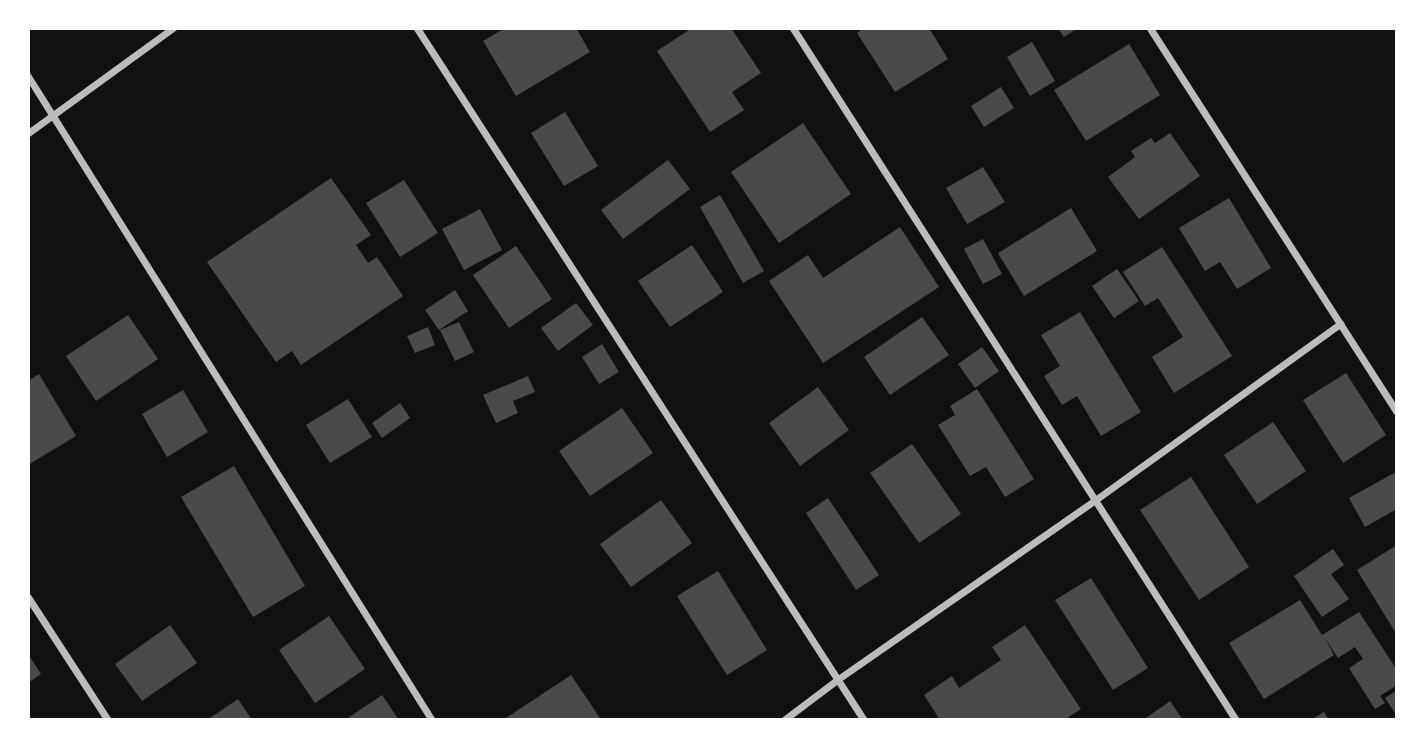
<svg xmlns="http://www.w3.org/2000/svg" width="1425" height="748" font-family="Quicksand,sans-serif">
<rect width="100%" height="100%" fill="#111"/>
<g fill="#4a4a4a">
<path d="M505,28H576L590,52L516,96L483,41Z"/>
<path d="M692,28H731L761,73L732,92L744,110L710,132L657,51Z"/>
<path d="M864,28H929L948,59L895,92L857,33Z"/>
<path d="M1058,28H1078L1064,37Z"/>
<path d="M1032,42L1055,81L1030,96L1007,57Z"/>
<path d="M1129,44L1160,95L1086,141L1054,90Z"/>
<path d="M1001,87L1014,108L984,127L971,106Z"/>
<path d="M565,112L598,166L564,186L531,133Z"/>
<path d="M803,123L851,194L779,243L731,172Z"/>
<path d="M1170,133L1200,176L1139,219L1108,177L1135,157L1131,151L1151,138L1155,143Z"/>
<path d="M668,160L690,189L623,239L601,210Z"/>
<path d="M983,167L1005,202L967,224L946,188Z"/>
<path d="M331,178L371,235L356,245L368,263L377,257L403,296L301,365L292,351L276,362L207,262Z"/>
<path d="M404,180L438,233L400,257L366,203Z"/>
<path d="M720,195L764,271L743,283L700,207Z"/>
<path d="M1229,198L1271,268L1237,289L1220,262L1205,271L1179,228Z"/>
<path d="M1071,208L1097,251L1024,296L998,253Z"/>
<path d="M480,209L502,250L464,270L442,229Z"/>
<path d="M900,227L939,287L823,363L769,281L808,255L823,278Z"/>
<path d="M983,239L1002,274L983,284L964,249Z"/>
<path d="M692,245L723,292L670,327L638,281Z"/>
<path d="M516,246L552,299L509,328L473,275Z"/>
<path d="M1162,247L1232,356L1174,393L1152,357L1183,337L1158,298L1145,306L1123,272Z"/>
<path d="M1117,269L1139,301L1114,318L1092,286Z"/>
<path d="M455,290L468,311L439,330L425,310Z"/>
<path d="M576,303L593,325L558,351L541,328Z"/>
<path d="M1080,312L1141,412L1101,436L1077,396L1062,405L1044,376L1060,366L1041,335Z"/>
<path d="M128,315L158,359L96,401L66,356Z"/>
<path d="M922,317L949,355L890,395L864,357Z"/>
<path d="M459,322L474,352L455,361L440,330Z"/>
<path d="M428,327L435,345L415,353L407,336Z"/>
<path d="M602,344L619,372L599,384L582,357Z"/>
<path d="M982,347L999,371L975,388L958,364Z"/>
<path d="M1346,373L1386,435L1343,463L1303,400Z"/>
<path d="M39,374L76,436L28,465V381Z"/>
<path d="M528,376L535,392L513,401L518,413L496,423L483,395Z"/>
<path d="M818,387L849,430L800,466L769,423Z"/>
<path d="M977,389L1034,479L1005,497L986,467L970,476L938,425L955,415L950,406Z"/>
<path d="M183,390L208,432L167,457L142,414Z"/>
<path d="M348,399L372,437L330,463L306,425Z"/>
<path d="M400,403L410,418L382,438L372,423Z"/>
<path d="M622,408L653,453L590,496L559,451Z"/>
<path d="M1273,422L1306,471L1257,504L1224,455Z"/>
<path d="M912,444L961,514L919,543L870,473Z"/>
<path d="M234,466L305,586L253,617L181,497Z"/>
<path d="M1394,473L1397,479V509L1365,527L1349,498Z"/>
<path d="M1191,477L1249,567L1199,600L1140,510Z"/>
<path d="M828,498L879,575L856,590L806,513Z"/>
<path d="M661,500L692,543L631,587L600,544Z"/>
<path d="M1397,545V635L1357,570Z"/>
<path d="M1333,549L1344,565L1331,574L1349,599L1322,617L1294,576Z"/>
<path d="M718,571L767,650L727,675L677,596Z"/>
<path d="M1091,578L1148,668L1113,690L1055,600Z"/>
<path d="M1300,600L1322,635L1359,612L1397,670V685L1380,696L1385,703L1375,709L1349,668L1363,659L1355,647L1338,658L1325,638L1334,655L1264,699L1229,643Z"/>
<path d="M329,616L365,669L315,703L279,650Z"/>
<path d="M170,625L197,663L142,701L115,664Z"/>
<path d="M1025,625L1081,709L1064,720H1038L1036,718L1033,720H940L924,695L952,676L959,688L1001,660L992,647Z"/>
<path d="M28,654L41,674L28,683Z"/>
<path d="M571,675L600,718L596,720H503Z"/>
<path d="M1397,690V716L1385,698Z"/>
<path d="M382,695L399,720H345Z"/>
<path d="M238,699L252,720H207Z"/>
<path d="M1170,701L1183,720H1143Z"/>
<path d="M1324,712L1329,720H1311Z"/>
</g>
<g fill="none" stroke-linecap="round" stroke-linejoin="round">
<g stroke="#bcbcbc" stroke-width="7">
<path d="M417,28L864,720"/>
<path d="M793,28L1236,720"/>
<path d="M1150,28L1397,412"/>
<path d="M28,76L432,720"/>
<path d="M28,134L174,28"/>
<path d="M28,597L108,720"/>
<path d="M785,720L838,680L1095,501L1341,324"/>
</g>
</g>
<rect width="1425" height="748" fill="none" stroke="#ffffff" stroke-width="60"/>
</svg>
